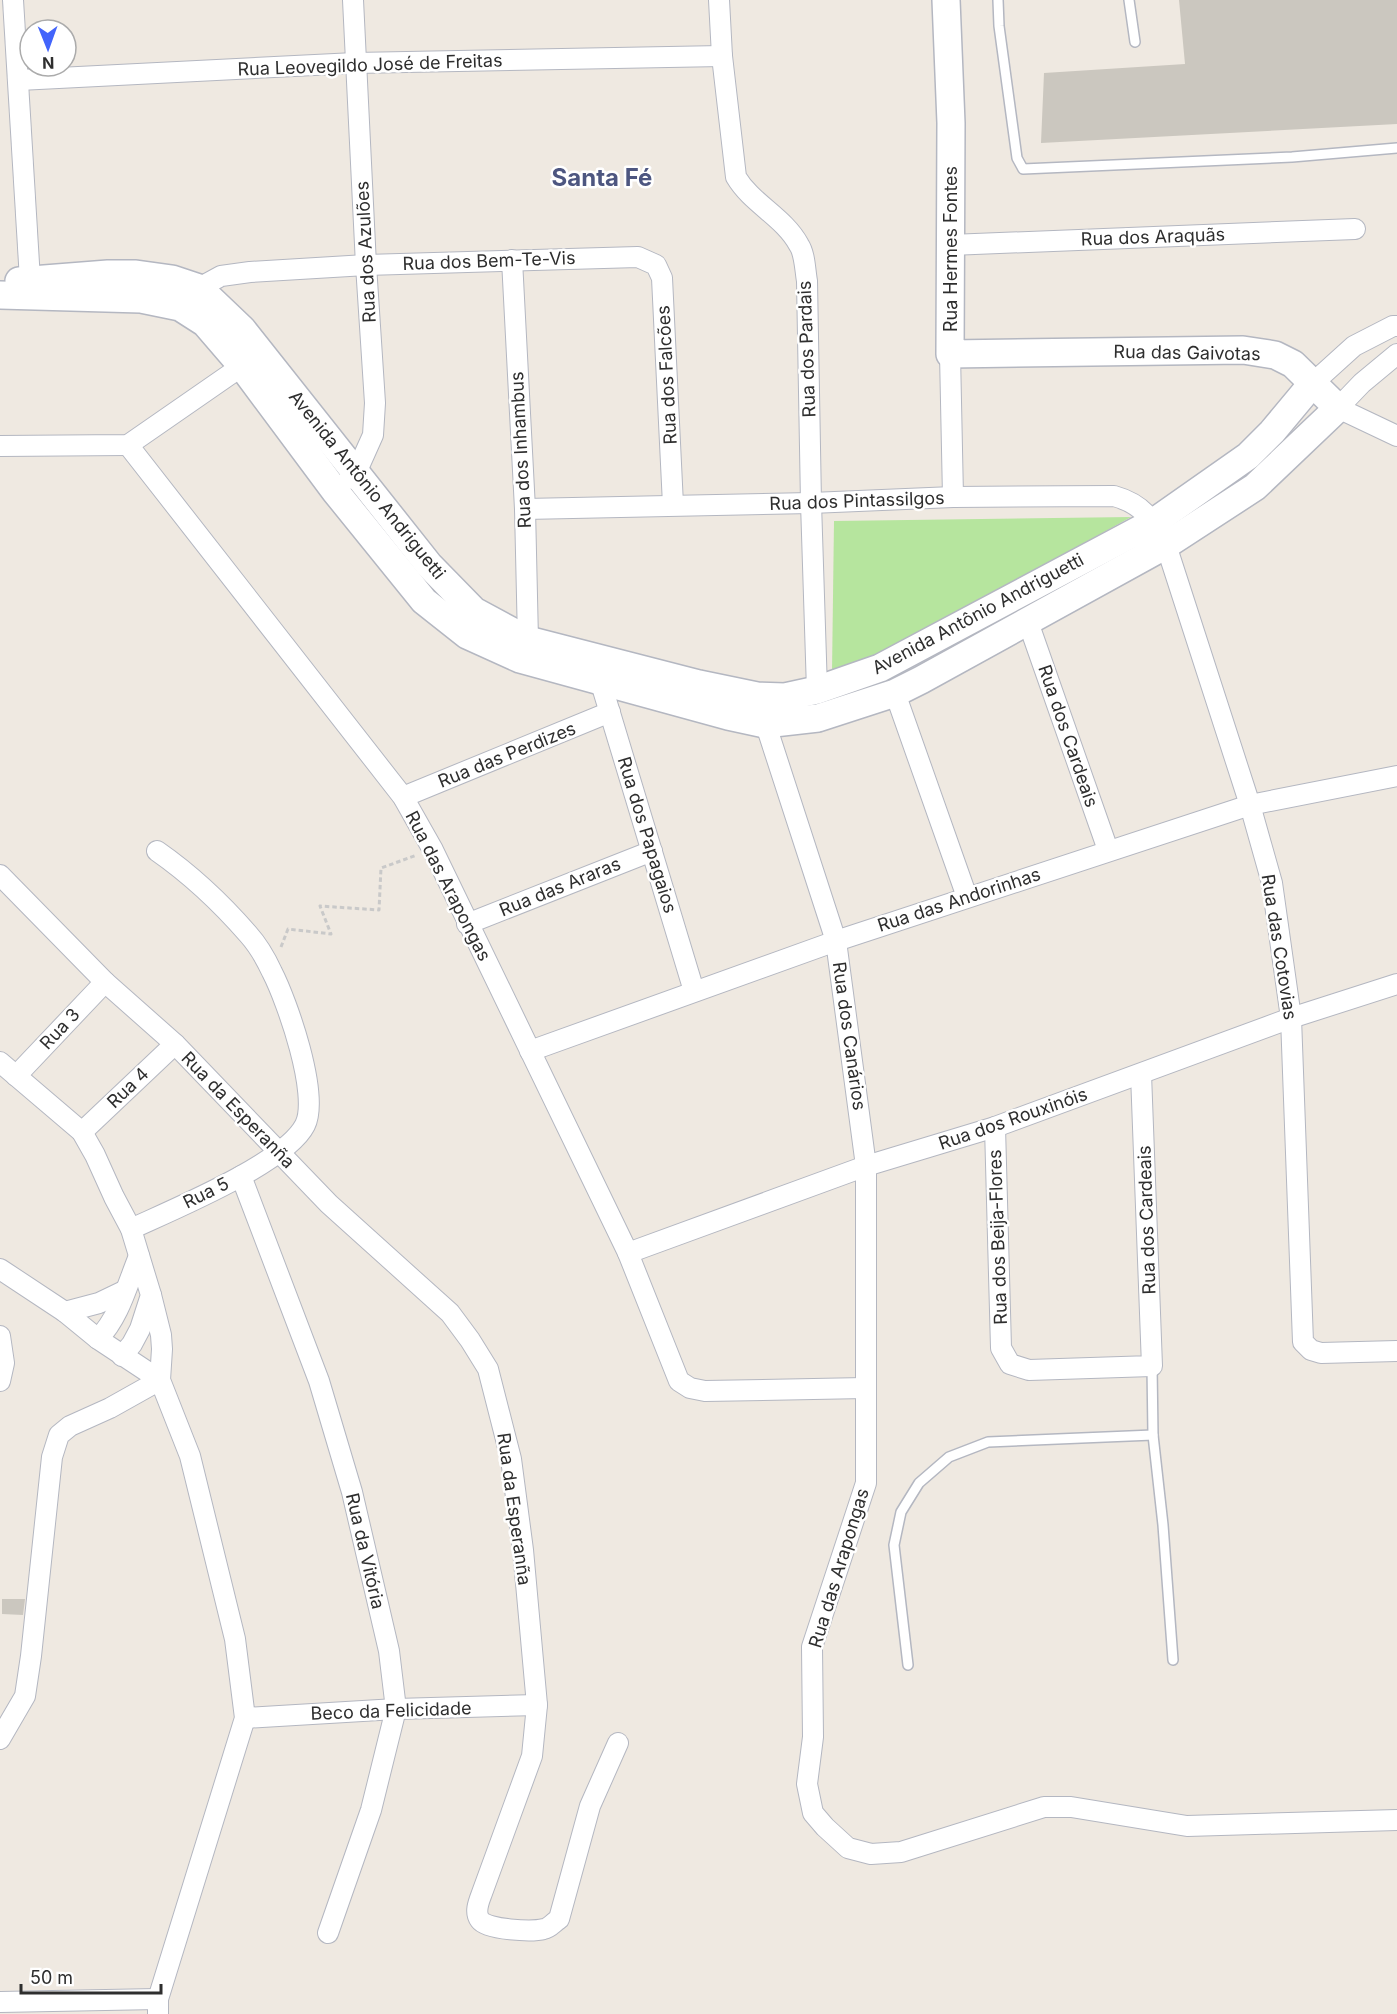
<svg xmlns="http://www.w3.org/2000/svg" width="1397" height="2014" font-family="Inter,sans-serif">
<rect width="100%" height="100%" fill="#efe9e1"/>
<path fill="#b6e59e" d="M1131,517L862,667L832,672L834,521Z"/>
<g fill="#cbc7bf">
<path d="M1179,0H1397V124L1041,143L1044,73L1185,64Z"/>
<path d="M2,1599H25L23,1615L2,1614Z"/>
</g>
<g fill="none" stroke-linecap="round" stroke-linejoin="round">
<defs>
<g id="lane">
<path d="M998,0L999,26L1017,158L1023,169L1292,157L1397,148"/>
<path d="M1129,0L1135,42"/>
<path d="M1152,1366L1153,1435L1163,1525L1173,1660"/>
<path d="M908,1665L894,1545L901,1512L919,1483L949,1457L988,1442L1153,1435"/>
</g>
<g id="street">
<path d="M13,0L30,280"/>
<path d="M719,0L722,56L736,177C752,204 784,217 799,245C805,254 805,270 807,281L811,503L817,690"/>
<path d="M19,80L355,63L722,56"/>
<path d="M950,245L1355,229"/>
<path d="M512,260L525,509L528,640"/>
<path d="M199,288L221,276L250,272L366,265L638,257L656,265L662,278L673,505"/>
<path d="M950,354L953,497"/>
<path d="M1397,354L1362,383L1338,408L1397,436"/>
<path d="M1312,384L1354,346L1393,326H1397"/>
<path d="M128,445L403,797L433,850L628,1253L679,1381L690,1388L705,1391L865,1388"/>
<path d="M0,446L128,445L242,366"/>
<path d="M349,479L356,473L373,435L375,403L366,265L353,0"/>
<path d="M525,509L811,503L953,497L1114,496C1143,504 1153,520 1166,545L1250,805L1272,883L1291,1018L1303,1342L1311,1350L1321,1353L1397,1351"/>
<path d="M1028,622L1108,850"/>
<path d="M600,680L694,991"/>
<path d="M895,693L967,897"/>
<path d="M762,713L836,941L866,1166V1483L812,1647L813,1737L807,1784L813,1813L825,1827L848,1848L871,1854L901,1852L1044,1807H1071L1187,1826L1397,1820"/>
<path d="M403,797L610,712"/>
<path d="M0,875L105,982L175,1044L329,1204L450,1313L470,1340L488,1369L511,1459L523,1550L537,1705L532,1756L482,1893C479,1901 474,1912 480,1920C487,1930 532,1932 544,1929C550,1928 554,1922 559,1919L590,1806L618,1743"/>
<path d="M467,924L652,851"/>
<path d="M530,1051L836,941L1250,805L1397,776"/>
<path d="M0,1062L82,1132L95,1155L114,1197L131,1229L151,1295L140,1329L132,1344L122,1356"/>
<path d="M16,1076L105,982"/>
<path d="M995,1127L1001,1348L1010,1364L1029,1370L1152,1366L1141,1074"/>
<path d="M82,1132L175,1044"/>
<path d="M241,1176L319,1381L352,1492L389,1651L396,1709L371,1810L328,1933"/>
<path d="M131,1229C172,1210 286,1163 305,1125C320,1095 287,1001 272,972C266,959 257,944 248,934C221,903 190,874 157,851"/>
<path d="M628,1253L866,1166L995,1127L1291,1018L1397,984"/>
<path d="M0,1269L65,1312L98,1339L160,1380"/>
<path d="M151,1295L161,1335L162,1349L160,1380L190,1456L235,1639L245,1718L158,1999V2014"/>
<path d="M65,1312L99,1303L124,1291"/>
<path d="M0,1336L4,1363L0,1381"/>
<path d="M98,1339C120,1316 127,1285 139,1256"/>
<path d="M245,1718L396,1709L537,1705"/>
<path d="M0,1739L25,1696L31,1656L52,1457L59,1435L70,1426L110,1408L160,1380"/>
<path d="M0,2002L158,1999"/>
</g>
<g id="secondary">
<path d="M19,281L108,274H136L172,279L199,288L242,329L429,565L474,611L528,640L699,684L757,696L785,697L817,690L880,668L1154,522L1248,456L1272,432L1312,384"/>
<path d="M0,295L141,299L180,307L205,323L242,366L335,491L424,601L467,635L520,659L728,716L765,724L818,718L895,693L921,680L1166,545L1255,487L1338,408L1293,364L1275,355L1243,350L950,354L951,123L946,0"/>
</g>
</defs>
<use href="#lane" stroke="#b4b7c1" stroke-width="12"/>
<use href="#street" stroke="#b4b7c1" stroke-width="22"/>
<use href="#secondary" stroke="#b4b7c1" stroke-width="30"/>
<path stroke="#c9c9c9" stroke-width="3" stroke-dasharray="4.5 3" stroke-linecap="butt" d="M281,947L288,929L331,934L320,906L379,910L381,868L417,855"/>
<use href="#lane" stroke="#fff" stroke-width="9"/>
<use href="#street" stroke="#fff" stroke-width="20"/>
<use href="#secondary" stroke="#fff" stroke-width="27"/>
</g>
<g text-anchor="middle" stroke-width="5" stroke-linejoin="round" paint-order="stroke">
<g font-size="18" fill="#2e2e2e" stroke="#fff">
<text transform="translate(370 65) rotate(-2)" y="6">Rua Leovegildo José de Freitas</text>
<text transform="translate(1153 237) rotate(-2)" y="6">Rua dos Araquãs</text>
<text transform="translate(951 249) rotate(-90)" y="6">Rua Hermes Fontes</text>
<text transform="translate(366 252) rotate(-93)" y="6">Rua dos Azulões</text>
<text transform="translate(489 261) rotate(-2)" y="6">Rua dos Bem-Te-Vis</text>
<text transform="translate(807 349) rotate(-92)" y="6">Rua dos Pardais</text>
<text transform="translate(1187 353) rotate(1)" y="6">Rua das Gaivotas</text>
<text transform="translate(667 375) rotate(-93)" y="6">Rua dos Falcões</text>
<text transform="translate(521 450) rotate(-93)" y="6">Rua dos Inhambus</text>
<text transform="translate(367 485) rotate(51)" y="6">Avenida Antônio Andriguetti</text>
<text transform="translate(857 501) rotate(-2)" y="6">Rua dos Pintassilgos</text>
<text transform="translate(978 614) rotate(-28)" y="6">Avenida Antônio Andriguetti</text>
<text transform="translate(1068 736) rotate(71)" y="6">Rua dos Cardeais</text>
<text transform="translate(507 755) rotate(-22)" y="6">Rua das Perdizes</text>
<text transform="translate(647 835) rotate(73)" y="6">Rua dos Papagaios</text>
<text transform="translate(448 886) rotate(63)" y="6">Rua das Arapongas</text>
<text transform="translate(560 887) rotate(-22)" y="6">Rua das Araras</text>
<text transform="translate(959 900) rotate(-18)" y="6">Rua das Andorinhas</text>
<text transform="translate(1279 947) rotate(81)" y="6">Rua das Cotovias</text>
<text transform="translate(60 1029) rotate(-47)" y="6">Rua 3</text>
<text transform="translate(849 1036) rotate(82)" y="6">Rua dos Canários</text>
<text transform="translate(128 1088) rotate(-44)" y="6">Rua 4</text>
<text transform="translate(238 1110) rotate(46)" y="6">Rua da Esperanña</text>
<text transform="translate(1013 1119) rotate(-19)" y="6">Rua dos Rouxinóis</text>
<text transform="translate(206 1193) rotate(-26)" y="6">Rua 5</text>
<text transform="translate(1147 1220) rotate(-92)" y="6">Rua dos Cardeais</text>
<text transform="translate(998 1237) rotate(-92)" y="6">Rua dos Beija-Flores</text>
<text transform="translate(514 1509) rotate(82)" y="6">Rua da Esperanña</text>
<text transform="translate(365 1551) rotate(77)" y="6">Rua da Vitória</text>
<text transform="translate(839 1568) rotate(-73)" y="6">Rua das Arapongas</text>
<text transform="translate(391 1711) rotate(-2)" y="6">Beco da Felicidade</text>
</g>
<g font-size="24" font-weight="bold" fill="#4d5680" stroke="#fff">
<text x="602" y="186">Santa Fé</text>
</g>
</g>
<g transform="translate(48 48) rotate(179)"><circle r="28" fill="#ffffff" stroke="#ababab" stroke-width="1.5"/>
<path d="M0-4.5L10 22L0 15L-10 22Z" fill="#4264fb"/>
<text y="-9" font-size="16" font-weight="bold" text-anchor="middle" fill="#2e2e2e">N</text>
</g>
<path d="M21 1984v9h140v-9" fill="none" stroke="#2e2e2e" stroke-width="3"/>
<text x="30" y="1984" font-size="18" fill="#2e2e2e" stroke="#ffffff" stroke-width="4.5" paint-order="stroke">50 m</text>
</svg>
